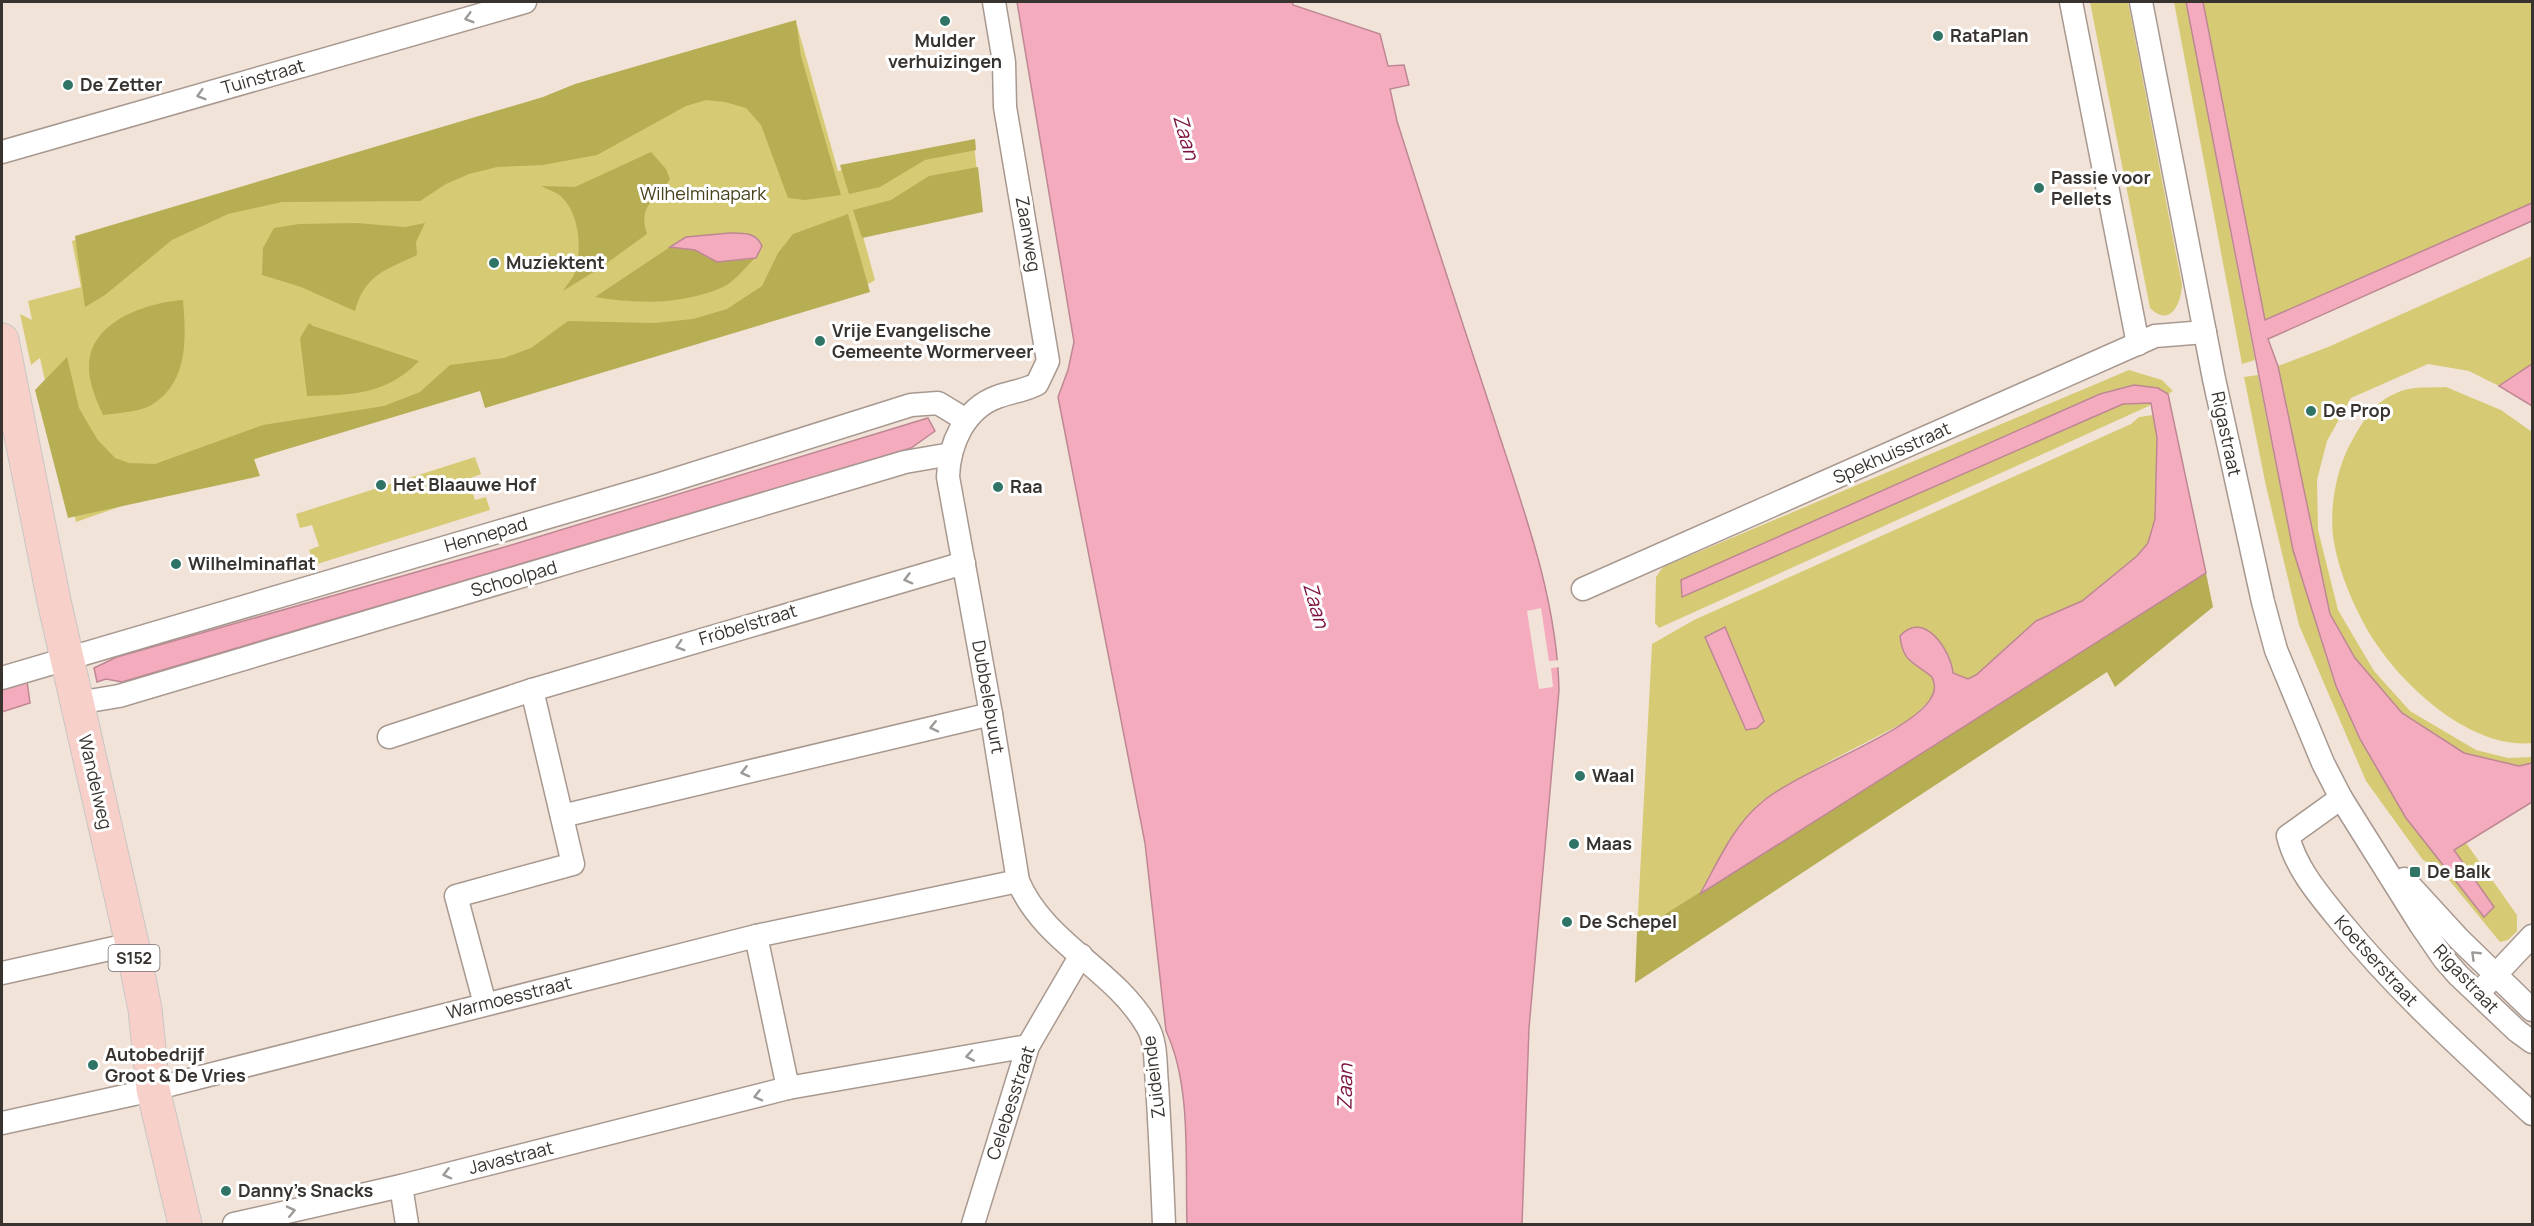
<svg xmlns="http://www.w3.org/2000/svg" width="2534" height="1226" font-family="Manrope,sans-serif">
<rect width="100%" height="100%" fill="#f2e3d9"/>
<g fill="#d6cb74">
<path d="M2090,2H2128L2182,285C2181,304 2170,328 2150,308Z"/>
<path d="M2174,2H2186L2255,360L2242,364Z"/>
<path d="M2203,2H2532V204L2265,320Z"/>
<path d="M797,25L838,171L974,144L981,209L861,229L875,280L853,294L483,388L287,448L76,522L40,358L31,365L20,314L32,320L28,301L81,287L72,241Z"/>
<path d="M2532,256V364L2499,386L2469,371L2428,364L2351,398L2327,441L2317,480L2318,530L2338,610L2374,671L2410,711L2476,750L2508,758L2532,757V763L2519,766L2464,753L2402,714L2355,658L2330,614L2278,366L2328,347Z"/>
<path d="M2129,370L2162,380L2173,391L2168,394L2158,388L2027,444L2123,404L2151,402V405L1659,628L1655,623L1656,577L1663,567Z"/>
<path d="M2258,375L2293,550L2335,685L2494,906L2454,850L2466,843L2517,915V931L2508,940L2500,942L2440,869L2423,860L2366,781L2299,625L2266,486L2244,377Z"/>
<path d="M2446,387L2501,410L2532,432V743C2472,749 2406,689 2375,642C2357,615 2339,573 2334,542C2328,509 2337,465 2354,437C2367,415 2375,401 2401,391C2414,386 2432,388 2446,387Z"/>
<path d="M2153,415L2157,438L2155,519L2148,543L2137,556L2082,601L2036,621L1976,675L1968,679L1953,673C1952,652 1935,631 1914,627L1926,672L1932,676L1935,688L1931,699L1911,719L1828,762L1763,800L1738,828L1700,894L1637,932L1652,644L1694,620L2131,424L2139,417Z"/>
<path d="M475,457L481,474L468,479L475,500L486,497L490,510L314,565L309,550L319,546L312,525L300,528L296,514Z"/>
</g>
<g fill="#b7ad53">
<path d="M796,20L801,56L841,195L805,200L788,198L761,125L746,108L725,102L706,100L686,106L597,155L543,165L497,167L469,174L446,184L420,201L282,202L228,214L172,240L105,295L85,307L75,236L543,97L575,84Z"/>
<path d="M975,139L976,150L925,160L880,187L849,194L840,165Z"/>
<path d="M651,152L666,169L670,179C657,201 637,204 647,234L600,268L563,291C566,286 571,280 574,275C583,251 580,210 558,194C553,191 546,189 541,186L575,187Z"/>
<path d="M978,167L983,212L862,238L853,210L891,200L929,176Z"/>
<path d="M848,214L870,292L485,408L480,391L254,459L260,476L68,518L35,390L67,357L79,408L97,439L115,458L129,463L155,464L263,425L384,406L420,392L450,365L504,358L531,348L568,321L654,323L693,319L727,309L762,286L778,253L793,234Z"/>
<path d="M356,223L405,227L425,223L416,242L417,255C386,270 365,274 355,311L301,287L262,275L263,248L274,228L299,224Z"/>
<path d="M670,247L695,250L717,262L754,259C745,268 734,282 723,287C683,305 637,304 595,297Z"/>
<path d="M183,300C186,337 189,381 153,404C141,412 118,413 103,415C97,402 88,381 89,366C90,321 146,303 183,300Z"/>
<path d="M309,323L313,326L419,361C386,395 352,395 307,396L300,338Z"/>
<path d="M2206,573L2213,607L2115,687L2107,672L1635,983L1637,932Z"/>
</g>
<g fill="#f5abbe" stroke="#bd8793" stroke-width="1.5">
<path d="M1017,2H1292L1293,5L1380,34L1388,66L1404,65L1409,85L1390,89L1397,121C1429,223 1463,324 1496,425C1524,511 1557,599 1559,690L1529,1028L1522,1224H1187C1185,1164 1192,1086 1166,1031L1145,843L1058,397L1068,370L1074,342Z"/>
<path d="M2186,2H2203L2265,320L2532,203V221L2268,339L2278,366L2330,614L2355,658L2402,713L2464,753L2519,766L2532,763V802L2454,850L2494,907L2484,917L2406,818L2360,739L2336,686L2293,550Z"/>
<path d="M730,233C743,233 756,232 762,246L756,258L717,262L695,250L670,247L686,237Z"/>
<path d="M2532,364V406L2499,386Z"/>
<path d="M2134,385L2158,388L2168,394L2206,573L1700,894C1718,862 1733,826 1761,803C1797,771 1913,732 1931,698C1936,690 1935,685 1932,677C1913,661 1903,663 1900,636C1924,609 1951,651 1953,673L1968,679L1976,675L2036,621L2082,601L2137,556L2148,543L2155,519L2157,438L2151,403L2123,404L1682,597L1681,580L2100,394Z"/>
<path d="M928,418L935,431L911,448L122,682L106,679L97,682L94,668L117,657L508,546Z"/>
<path d="M1725,627L1764,721L1757,728L1746,730L1705,637Z"/>
<path d="M27,681L30,703L2,712V689Z"/>
</g>
<path fill="#f2e3d9" d="M1541,608L1549,661L1561,660V667L1551,668L1553,687L1539,689L1527,611Z"/>
<g fill="none" stroke-linecap="round" stroke-linejoin="round">
<defs>
<g id="minor">
<path d="M994,2L1004,62L1005,107L1048,361L1037,384C1024,391 1010,392 997,397C964,409 949,445 948,477L991,714L1018,881C1044,943 1114,969 1147,1026C1157,1042 1155,1065 1157,1084C1160,1131 1162,1177 1164,1224"/>
<path d="M2071,2L2138,344"/>
<path d="M2141,2L2214,379L2263,602L2276,650L2323,763L2341,798L2420,924L2444,959L2458,975L2517,1031L2532,1042"/>
<path d="M2,152L525,2"/>
<path d="M1583,589L2155,336L2205,332"/>
<path d="M2,678L657,485L911,405L938,403L966,420"/>
<path d="M77,703L119,696L905,462L951,454"/>
<path d="M389,737L532,690L964,563"/>
<path d="M2341,798L2288,836C2296,869 2320,896 2341,922C2399,993 2465,1052 2532,1114"/>
<path d="M562,816L991,714"/>
<path d="M2404,879L2459,939L2532,1010"/>
<path d="M756,936L788,1088"/>
<path d="M2,973L132,944"/>
<path d="M2485,986L2532,936"/>
<path d="M485,1004L456,896L573,864L532,690"/>
<path d="M2,1123L134,1094L756,936L1018,881"/>
<path d="M401,1186L407,1224"/>
<path d="M234,1224L401,1186L788,1088L1028,1046"/>
<path d="M973,1224L1028,1046L1081,955"/>
</g>
<path id="primary" d="M2,340L54,601L132,944L145,1009L153,1089L185,1224"/>
</defs>
<use href="#minor" stroke="#a89990" stroke-width="25"/>
<use href="#primary" stroke="#c8c6c5" stroke-width="35"/>
<use href="#minor" stroke="#fff" stroke-width="22"/>
<use href="#primary" stroke="#f8d0ca" stroke-width="33"/>
</g>
<defs><path id="oneway-chevron" d="M-2-3.5L2.5 0L-2 3.5" fill="none" stroke-width="1.6" stroke-linecap="round" stroke-linejoin="round" transform="scale(1.5)"/></defs>
<g stroke="#9c9997">
<use href="#oneway-chevron" transform="translate(469 18) rotate(164)"/>
<use href="#oneway-chevron" transform="translate(201 95) rotate(164)"/>
<use href="#oneway-chevron" transform="translate(908 579) rotate(165)"/>
<use href="#oneway-chevron" transform="translate(680 646) rotate(163)"/>
<use href="#oneway-chevron" transform="translate(934 727) rotate(167)"/>
<use href="#oneway-chevron" transform="translate(745 772) rotate(166)"/>
<use href="#oneway-chevron" transform="translate(2475 955) rotate(-136)"/>
<use href="#oneway-chevron" transform="translate(970 1056) rotate(170)"/>
<use href="#oneway-chevron" transform="translate(758 1096) rotate(166)"/>
<use href="#oneway-chevron" transform="translate(447 1174) rotate(166)"/>
<use href="#oneway-chevron" transform="translate(291 1211) rotate(-13)"/>
</g>
<g fill="#307466" stroke="#fff" stroke-width="2">
<circle cx="945" cy="21" r="6"/>
<circle cx="1938" cy="36" r="6"/>
<circle cx="68" cy="85" r="6"/>
<circle cx="2039" cy="188" r="6"/>
<circle cx="494" cy="263" r="6"/>
<circle cx="820" cy="341" r="6"/>
<circle cx="2311" cy="411" r="6"/>
<circle cx="381" cy="485" r="6"/>
<circle cx="998" cy="487" r="6"/>
<circle cx="176" cy="564" r="6"/>
<circle cx="1580" cy="776" r="6"/>
<circle cx="1574" cy="844" r="6"/>
<rect x="2409" y="866" width="12" height="12" rx="3"/>
<circle cx="1567" cy="922" r="6"/>
<circle cx="93" cy="1065" r="6"/>
<circle cx="226" cy="1191" r="6"/>
</g>
<g text-anchor="middle" stroke-width="6" stroke-linejoin="round" paint-order="stroke">
<rect fill="#fff" stroke="#74706d" stroke-width="1.5" x="108.5" y="945" width="51" height="26" rx="4.5"/>
<g font-size="16" font-weight="bold" fill="#39332f">
<text x="134" y="964">S152</text>
</g>
<g font-size="18" font-weight="bold" fill="#39332f" stroke="#fff" text-anchor="start">
<text x="1950" y="42">RataPlan</text>
<text x="945" y="47" text-anchor="middle">Mulder<tspan x="945" dy="21">verhuizingen</tspan></text>
<text x="80" y="91">De Zetter</text>
<text x="2051" y="184">Passie voor<tspan x="2051" dy="21">Pellets</tspan></text>
<text x="506" y="269">Muziektent</text>
<text x="832" y="337">Vrije Evangelische<tspan x="832" dy="21">Gemeente Wormerveer</tspan></text>
<text x="2323" y="417">De Prop</text>
<text x="393" y="491">Het Blaauwe Hof</text>
<text x="1010" y="493">Raa</text>
<text x="188" y="570">Wilhelminaflat</text>
<text x="1592" y="782">Waal</text>
<text x="1586" y="850">Maas</text>
<text x="2427" y="878">De Balk</text>
<text x="1579" y="928">De Schepel</text>
<text x="105" y="1061">Autobedrijf<tspan x="105" dy="21">Groot &amp; De Vries</tspan></text>
<text x="238" y="1197">Danny's Snacks</text>
</g>
<g font-size="18" fill="#39332f" stroke="#fff">
<text transform="translate(263 77) rotate(-16)" y="6">Tuinstraat</text>
<text transform="translate(1028 234) rotate(80)" y="6">Zaanweg</text>
<text transform="translate(2226 434) rotate(78)" y="6">Rigastraat</text>
<text transform="translate(1892 453) rotate(-24)" y="6">Spekhuisstraat</text>
<text transform="translate(486 535) rotate(-16)" y="6">Hennepad</text>
<text transform="translate(514 579) rotate(-16)" y="6">Schoolpad</text>
<text transform="translate(748 625) rotate(-17)" y="6">Fröbelstraat</text>
<text transform="translate(988 697) rotate(80)" y="6">Dubbelebuurt</text>
<text transform="translate(95 782) rotate(77)" y="6">Wandelweg</text>
<text transform="translate(2376 961) rotate(48)" y="6">Koetserstraat</text>
<text transform="translate(2466 979) rotate(47)" y="6">Rigastraat</text>
<text transform="translate(509 998) rotate(-14)" y="6">Warmoesstraat</text>
<text transform="translate(1154 1077) rotate(-97)" y="6">Zuideinde</text>
<text transform="translate(1011 1103) rotate(-72)" y="6">Celebesstraat</text>
<text transform="translate(511 1158) rotate(-14)" y="6">Javastraat</text>
</g>
<g font-size="18" fill="#46411b" stroke="#fff">
<text x="703" y="200">Wilhelminapark</text>
</g>
<g font-size="20" font-style="italic" fill="#7b113e" stroke="#fff">
<text transform="translate(1186 137) rotate(74)" y="7">Zaan</text>
<text transform="translate(1316 605) rotate(74)" y="7">Zaan</text>
<text transform="translate(1345 1087) rotate(-89)" y="7">Zaan</text>
</g>
</g>
<rect width="2534" height="1226" fill="none" stroke="#39332f" stroke-width="6"/>
</svg>
